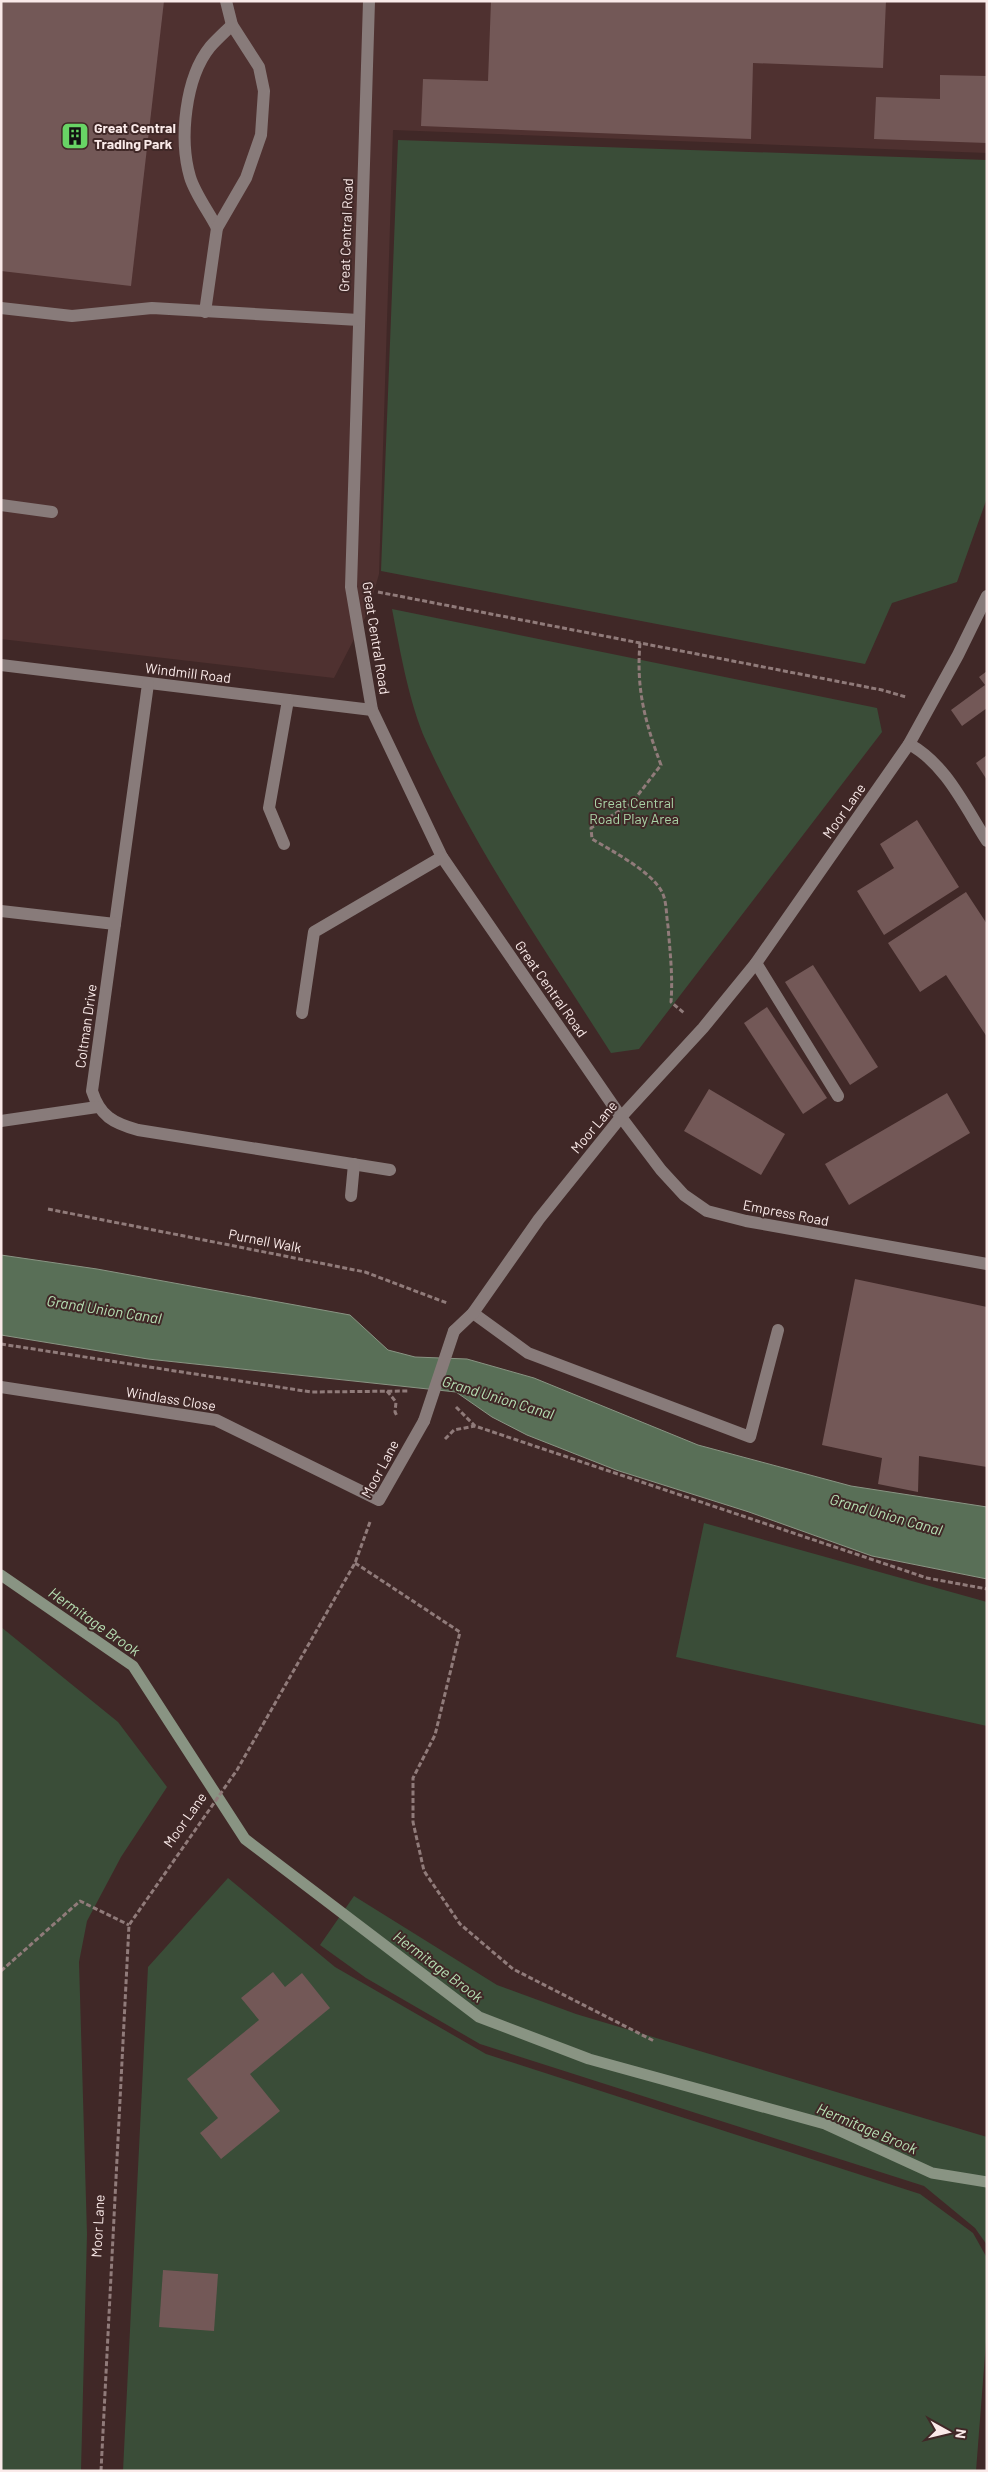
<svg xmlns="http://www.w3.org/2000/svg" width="988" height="2472" font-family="Barlow,sans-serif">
<rect width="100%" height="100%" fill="#402827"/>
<path fill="#4f3130" d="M1,1H987V153L393,130L379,574L368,612L334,678L1,639Z"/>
<g fill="#3a4d38">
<path d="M398,140L987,160V498L957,582L892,603L865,664L381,571Z"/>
<path d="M392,609L877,708L882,732L639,1049L611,1053C546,951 476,851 426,741C409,703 400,650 392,609Z"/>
<path d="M704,1523L987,1602V1726L676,1657Z"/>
<path d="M1,1627L118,1722L167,1787L121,1857L87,1921L79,1962L87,2234L81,2471H1Z"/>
<path d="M228,1878L335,1967L486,2054L920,2194L973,2233L987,2258V2329L976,2471H123L148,1967Z"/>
<path d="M354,1896L497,1985L576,2014L987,2137V2245L975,2228L924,2186L480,2044L366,1978L320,1945Z"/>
</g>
<path fill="#596f57" stroke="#899483" d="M1,1255L97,1269L350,1315L388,1350L415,1357L467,1359L534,1378L698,1445L851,1486L987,1507V1579L872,1556L749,1512L616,1470L527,1435L492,1417L456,1392L148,1359L1,1335Z"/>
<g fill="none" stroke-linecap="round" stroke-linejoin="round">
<path stroke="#899483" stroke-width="11" d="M1,1575L133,1666L245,1839L479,2017L589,2059L825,2124L932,2173L987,2182"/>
</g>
<g fill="#735857">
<path d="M1,1H164L131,286L1,271Z"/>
<path d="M491,1H886L883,68L753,63L751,139L421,126L423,79L488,81Z"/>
<path d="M940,75L987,76V143L874,139L876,97L940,99Z"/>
<path d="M987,671V708L962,726L951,710L985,685L979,677Z"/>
<path d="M987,755V780L976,763Z"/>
<path d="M917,820L959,887L884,935L857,891L894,868L880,844Z"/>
<path d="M966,892L987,924V1037L946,975L920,992L888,943Z"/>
<path d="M813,965L878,1067L850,1085L785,982Z"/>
<path d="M767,1007L827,1098L803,1114L744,1023Z"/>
<path d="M709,1089L785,1134L761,1175L684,1131Z"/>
<path d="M947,1093L970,1133L849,1205L825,1164Z"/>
<path d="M855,1279L987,1307V1467L919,1456L918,1492L878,1484L882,1458L822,1445Z"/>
<path d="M273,1972L285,1987L302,1973L330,2008L250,2074L280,2111L221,2159L200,2133L218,2118L187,2079L259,2020L241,1998Z"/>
<path d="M163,2270L218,2274L214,2331L159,2327Z"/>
</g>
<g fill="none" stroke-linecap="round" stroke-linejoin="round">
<g stroke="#907b7a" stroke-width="3" stroke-dasharray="5 2.5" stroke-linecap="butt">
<path d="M378,592L882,690L906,697"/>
<path d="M640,643C636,689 645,722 661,765L631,804L591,828L592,839C612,851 651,871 662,892C667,902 666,915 668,926C670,952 673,976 671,1002L684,1013"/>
<path d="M48,1209L365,1272L447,1303"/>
<path d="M1,1344L311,1392L408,1391"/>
<path d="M387,1391L396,1402L395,1412L397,1416"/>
<path d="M456,1407L475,1426L927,1578L987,1589"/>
<path d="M445,1439L454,1430L475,1426"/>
<path d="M355,1563L460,1632L435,1735L413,1778V1822L424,1871L460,1924L513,1969L654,2041"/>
<path d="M1,1971L80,1901L129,1925"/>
<path d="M101,2471L129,1925L237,1770L355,1563L370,1522"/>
</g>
<g stroke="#887b7a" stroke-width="12">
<path d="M369,1L351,587L372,710L442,857L621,1117L661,1170L684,1195L707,1211L746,1221L987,1264"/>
<path d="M217,228C209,212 195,194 190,177C179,139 185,78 210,47C217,39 225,32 232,25"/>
<path d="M1,308L72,316L152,308L359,320"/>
<path d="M205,312L217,228L246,178L261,135L264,91L259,67L232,25L226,1"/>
<path d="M1,505L52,512"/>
<path d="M1,665L372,710"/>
<path d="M148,684L92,1091C100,1116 113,1123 138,1130L390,1170"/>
<path d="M909,744C946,764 965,807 987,841"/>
<path d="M284,844L269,808L288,700"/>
<path d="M1,911L115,924"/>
<path d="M756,963L838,1096"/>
<path d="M302,1013L314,932L442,857"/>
<path d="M1,1121L97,1107"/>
<path d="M351,1196L354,1164"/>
<path d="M473,1313L528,1353L750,1437L778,1330"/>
<path d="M454,1331L473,1313L539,1219L621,1117L703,1028L756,963L909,744L958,655L987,596"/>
<path d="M1,1387L216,1420L379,1500L424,1421"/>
</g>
<path stroke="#887b7a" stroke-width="12" d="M424,1421L454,1331"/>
</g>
<defs>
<symbol id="building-square" viewBox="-11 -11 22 22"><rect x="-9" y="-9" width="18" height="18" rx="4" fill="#68d465" stroke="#402827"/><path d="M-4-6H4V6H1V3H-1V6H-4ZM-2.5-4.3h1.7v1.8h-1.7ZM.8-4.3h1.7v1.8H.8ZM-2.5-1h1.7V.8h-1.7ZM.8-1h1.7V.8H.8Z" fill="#111"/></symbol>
</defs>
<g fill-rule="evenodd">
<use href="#building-square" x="59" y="120" width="32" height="32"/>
</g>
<g text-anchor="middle" stroke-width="4" stroke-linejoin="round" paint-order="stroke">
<g font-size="14" font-weight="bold" fill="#faeae9" stroke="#402827" text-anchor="start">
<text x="94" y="133">Great Central<tspan x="94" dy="16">Trading Park</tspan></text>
</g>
<g font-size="14" fill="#faeae9" stroke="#402827">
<text transform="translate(346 235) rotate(-88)" y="5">Great Central Road</text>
<text transform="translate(376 638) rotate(81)" y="5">Great Central Road</text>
<text transform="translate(188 673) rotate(7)" y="5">Windmill Road</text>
<text transform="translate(844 811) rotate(-55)" y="5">Moor Lane</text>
<text transform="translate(551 989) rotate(55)" y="5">Great Central Road</text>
<text transform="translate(86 1026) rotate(-82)" y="5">Coltman Drive</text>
<text transform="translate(594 1127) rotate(-50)" y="5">Moor Lane</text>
<text transform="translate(786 1213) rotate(11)" y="5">Empress Road</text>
<text transform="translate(265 1241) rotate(11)" y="5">Purnell Walk</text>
<text transform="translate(171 1399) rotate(9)" y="5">Windlass Close</text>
<text transform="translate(380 1469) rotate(-62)" y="5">Moor Lane</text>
<text transform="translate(185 1820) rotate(-55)" y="5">Moor Lane</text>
<text transform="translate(98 2226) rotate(-87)" y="5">Moor Lane</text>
</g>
<g font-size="14" fill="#aad4a7" stroke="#402827">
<text x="634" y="808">Great Central<tspan x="634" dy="16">Road Play Area</tspan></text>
</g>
<g font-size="15" font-style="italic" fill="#b7e1b4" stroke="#402827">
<text transform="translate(104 1310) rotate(9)" y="5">Grand Union Canal</text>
<text transform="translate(498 1398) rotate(17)" y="5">Grand Union Canal</text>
<text transform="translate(886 1515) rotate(16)" y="5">Grand Union Canal</text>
<text transform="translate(94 1622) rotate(35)" y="5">Hermitage Brook</text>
<text transform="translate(438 1967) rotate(37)" y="5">Hermitage Brook</text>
<text transform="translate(867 2129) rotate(23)" y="5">Hermitage Brook</text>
</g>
</g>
<rect width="988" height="2472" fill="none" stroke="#faeae9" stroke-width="5"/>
<g transform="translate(948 2432) rotate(98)" stroke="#402827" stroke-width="4" paint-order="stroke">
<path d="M0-4L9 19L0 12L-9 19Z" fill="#faeae9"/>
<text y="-8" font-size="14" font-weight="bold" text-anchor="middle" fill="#faeae9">N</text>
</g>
</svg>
